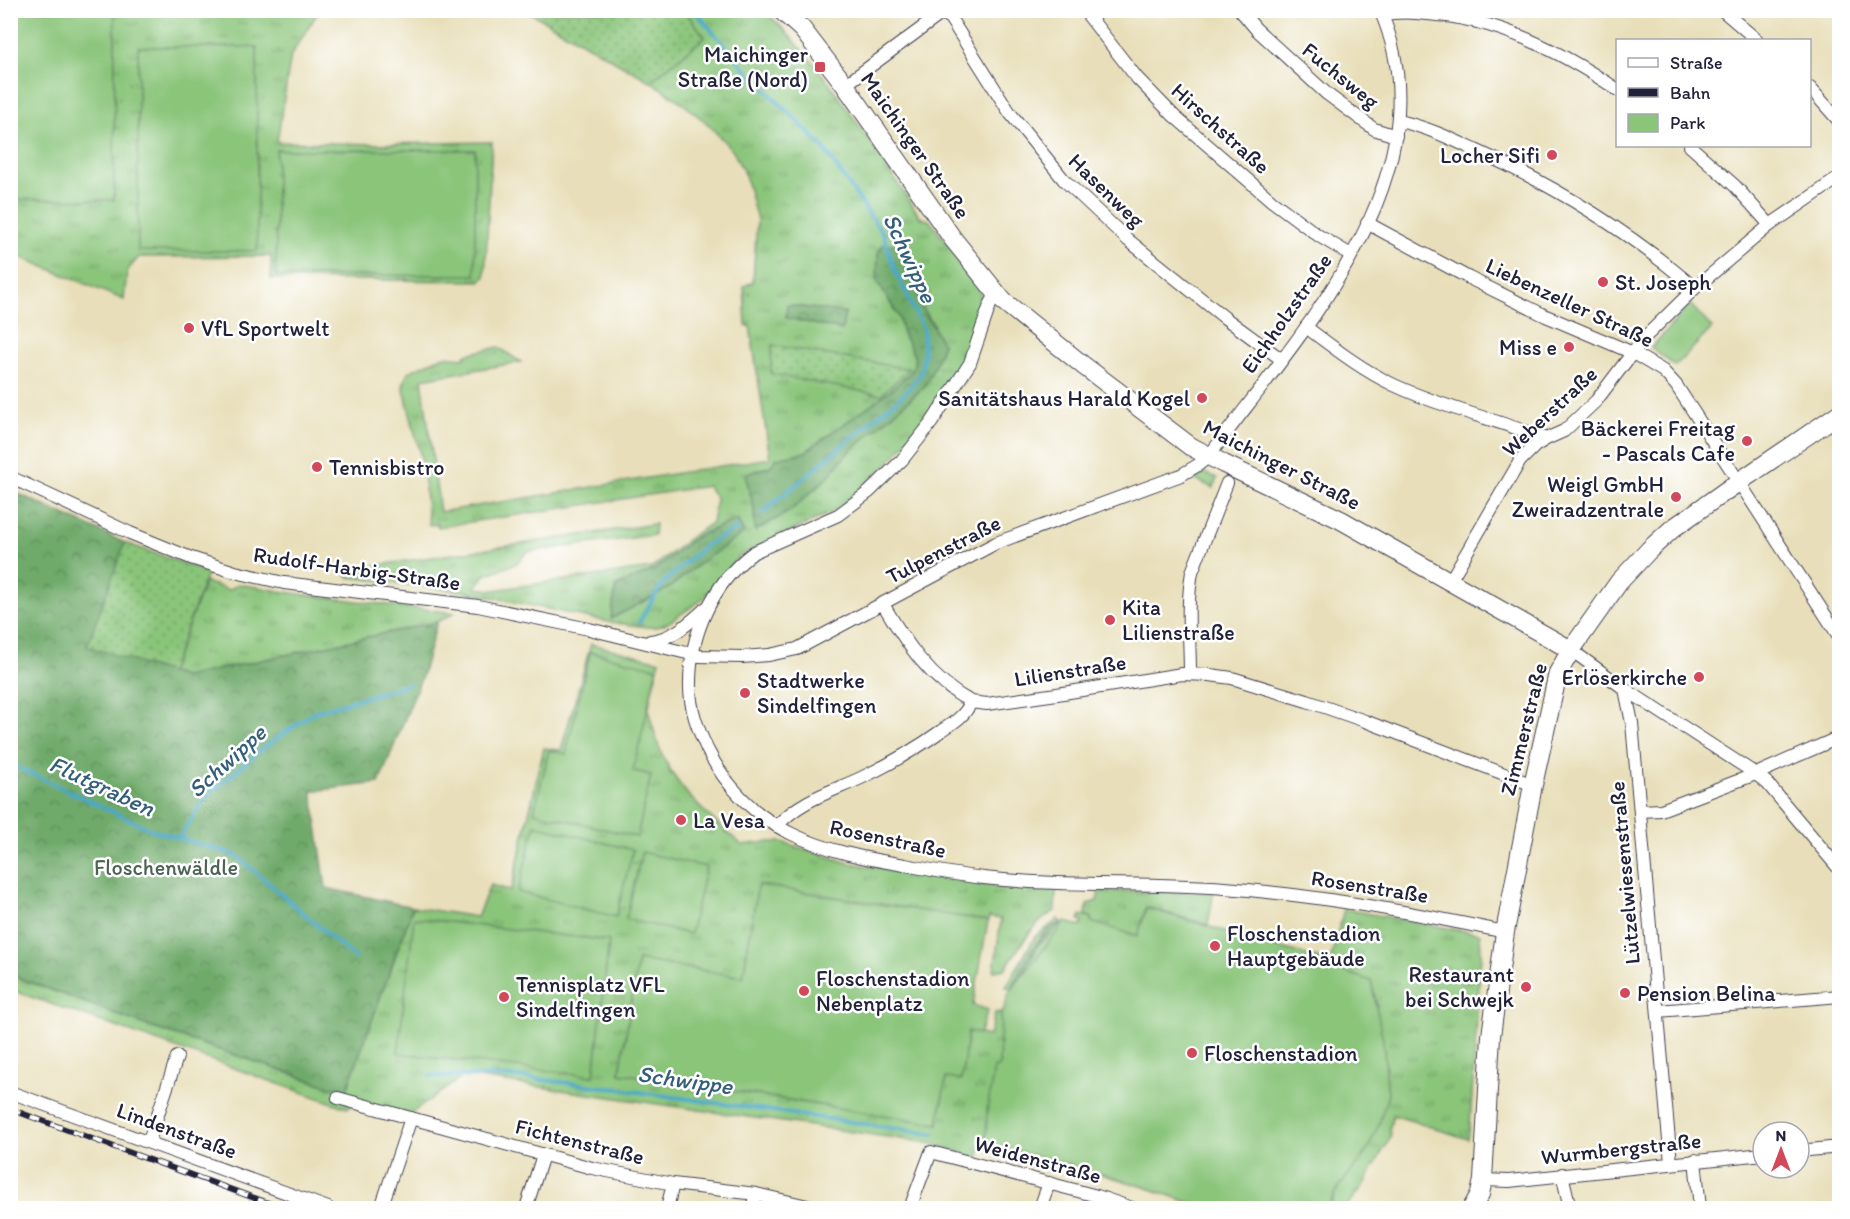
<svg xmlns="http://www.w3.org/2000/svg" width="1850" height="1219" font-family="Itim,sans-serif">
<defs>
<pattern id="grass-tufts" width="24" height="20" patternUnits="userSpaceOnUse" patternTransform="scale(1.5)"><rect width="24" height="20" fill="#8ac57a"/><path d="M3 7l-1-3M5 7V3M7 7l1-3M15 17l-1-3M17 17v-4M19 17l1-3" fill="none" stroke="#70a065"/></pattern>
<pattern id="forest-crowns" width="20" height="18" patternUnits="userSpaceOnUse" patternTransform="scale(1.5)"><rect width="20" height="18" fill="#6faa6a"/><path d="M2 6a3 3 0 1 1 6 0M12 15a3 3 0 1 1 6 0" fill="none" stroke="#5b8a58"/></pattern>
<pattern id="garden-dots" width="8" height="8" patternUnits="userSpaceOnUse" patternTransform="scale(1.5)"><rect width="8" height="8" fill="#8ac57a"/><path d="M2 2h.1M6 6h.1" fill="none" stroke="#70a065" stroke-width="1.8" stroke-linecap="round"/></pattern>
</defs>
<rect width="100%" height="100%" fill="#fff"/>
<filter id="ink" filterUnits="userSpaceOnUse"><feTurbulence type="fractalNoise" baseFrequency=".0167" numOctaves="2"/><feDisplacementMap in="SourceGraphic" scale="12" xChannelSelector="R" yChannelSelector="G"/><feConvolveMatrix kernelMatrix="1 2 1 2 8 2 1 2 1" color-interpolation-filters="sRGB"/></filter>
<filter id="wash" filterUnits="userSpaceOnUse"><feTurbulence type="fractalNoise" baseFrequency=".008" numOctaves="4" result="noise"/><feDisplacementMap in="SourceGraphic" scale="24" xChannelSelector="R" yChannelSelector="G"/><feGaussianBlur stdDeviation="1.35" result="paint"/><feColorMatrix in="noise" values="0 0 0 0 0 0 0 0 0 0 0 0 0 0 0 0 0 1.4 0 .05"/><feComposite in="paint" operator="in"/></filter>
<g filter="url(#wash)">
<rect width="100%" height="100%" fill="#e8dfba"/>
<g fill="url(#grass-tufts)" stroke="#56745a" stroke-width="1.5" fill-rule="evenodd">
<path d="M10,11H319L291,55L277,142L380,144L492,142L485,277L481,281L271,279V256L139,257L127,271L124,300L11,253Z"/>
<path d="M685,11H765C828,69 872,147 921,218L929,220L978,283L982,303L980,314L956,375L929,416L887,465L834,511L739,556L702,600L666,624L657,627H647L609,622L468,592L347,577L346,570L655,524L654,535L527,552L517,563L485,575L475,588L493,590L652,568L696,533L712,523L716,499L708,486L438,527V524L429,525L421,457L403,386L408,372L444,356L463,358L467,354L498,347L521,362L422,379L440,512L770,458L750,326H746L744,286L753,282L757,220L745,175L733,151L709,125L681,102L650,81L705,37ZM877,281L917,289L923,309L934,325L935,365L924,387L846,455L826,479L790,511L755,531L754,508L745,474L769,467L777,458L805,452L891,390L913,370L915,357L902,331L899,317ZM788,305L845,313L786,318ZM737,520L700,563L669,588L611,619L616,586L654,570L697,536Z"/>
<path d="M1204,473L1217,478L1213,488L1194,479Z"/>
<path d="M205,582L229,590L238,584L299,594L454,613L437,622L184,677L170,673Z"/>
<path d="M591,644L660,661C656,677 649,695 649,711C650,718 653,727 655,734C668,784 705,813 742,845L766,842H782L849,863L993,886L1056,888L1055,911C1032,923 1019,948 1005,969L994,971L1001,919L989,917L988,921L758,885L743,977L638,960L620,1073L938,1124L946,1077L961,1080L968,1031L989,1036L995,1013L1001,1012L1038,1023L1293,952L1330,962L1344,909L1480,934L1481,954L1470,1125L1468,1139L1393,1115L1390,1127L1391,1136L1360,1191L1345,1208L1331,1204L1334,1196L1326,1208H1205L1145,1187L1068,1164L983,1141L978,1158L929,1143L464,1076L410,1114L354,1104L347,1108L11,990L10,975L151,1027L346,1092L413,907L477,917L490,885L511,891L544,748L561,750ZM1345,972L1371,981L1377,1005Z"/>
<path d="M1099,891L1214,892L1208,925L1146,907L1138,936L1126,932L1119,953L1011,999L1039,943L1063,922L1086,929L1092,918L1086,915L1087,904L1097,901Z"/>
<path d="M1058,919L1061,923C1038,928 1022,970 1011,990L1006,987L1035,937Z"/>
</g>
<g fill="url(#forest-crowns)" stroke="#486652" stroke-width="1.5">
<path d="M897,244L917,289L923,309L943,344L935,365L924,387L846,455L826,479L790,511L755,531L754,508L745,474L769,467L777,458L805,452L891,390L913,370L915,357L902,331L899,317L877,281L878,252L883,245Z"/>
<path d="M787,305L845,313L842,330L786,318Z"/>
<path d="M10,490L125,543L88,646L184,677L437,622L422,676L379,783L312,791L326,888L413,907L346,1092L151,1027L11,975Z"/>
<path d="M737,519L744,533L700,563L669,588L611,619L616,586L654,570L697,536Z"/>
<path d="M1061,923V924L1039,943L1011,999L1014,991L1011,990C1022,970 1038,928 1061,923Z"/>
</g>
<g fill="#8ac57a" stroke="#56745a" stroke-width="1.5">
<path d="M11,10L115,11L114,200L11,199Z"/>
<rect x="138" y="47" width="119" height="204"/>
<path d="M276,150H475V275L276,276Z"/>
<path d="M1690,304L1712,328L1675,366L1651,348Z"/>
<path d="M590,652L657,668L633,771L651,775L637,837L534,812L549,750L566,754Z"/>
<path d="M535,825L633,850L616,917L518,892Z"/>
<path d="M642,852L706,867L690,934L626,919Z"/>
<path d="M758,885L988,921L973,1005L988,1010L979,1034L968,1031L961,1080L946,1078L938,1124L620,1073L638,960L743,977Z"/>
<path d="M1146,908L1330,962L1345,972L1371,981L1383,1040L1388,1095L1379,1124L1367,1151L1339,1187L1326,1208H1205L1145,1187L1068,1164L986,1143L987,1111L994,1068L999,1066L1001,1017L1009,993L1065,922L1081,926L1083,921L1079,920L1081,915L1091,917V922L1138,936Z"/>
<path d="M414,918L609,941L594,1076L398,1053Z"/>
</g>
<g fill="url(#garden-dots)" stroke="#56745a" stroke-width="1.5">
<path d="M527,11H685L705,37L650,81Z"/>
<path d="M772,345L909,369L881,395L771,374Z"/>
<path d="M125,543L208,572L170,673L87,646Z"/>
</g>
<g fill="none" stroke-linecap="round" stroke-linejoin="round">
<g stroke="#48a8c7" stroke-width="4">
<path d="M694,10L747,71L822,146L883,234L895,270L923,329L924,353L921,374L904,394L762,513"/>
<path d="M639,622L663,583L706,545L738,528"/>
<path d="M10,764L152,830L179,838"/>
<path d="M355,958L236,855L179,838L207,796L258,752L314,712L409,684"/>
<path d="M430,1076L518,1077L604,1087L934,1134"/>
</g>
</g>
</g>
<g filter="url(#ink)">
<g fill="none" stroke-linecap="round" stroke-linejoin="round">
<defs>
<g id="street">
<path d="M945,10L1010,113L1064,180L1128,240L1225,318L1281,359"/>
<path d="M1084,10L1137,78L1174,116L1272,201L1319,236L1351,255"/>
<path d="M1240,10L1256,29L1327,94L1374,129L1396,136"/>
<path d="M1722,10L1757,40"/>
<path d="M1382,15C1397,11 1412,12 1428,14C1498,19 1560,51 1618,90"/>
<path d="M845,85L945,11"/>
<path d="M1810,88L1840,122"/>
<path d="M1399,121C1426,127 1450,138 1475,150C1554,185 1629,232 1695,288"/>
<path d="M1690,146L1735,186L1770,225"/>
<path d="M1367,223L1469,278L1546,316L1633,353L1663,371L1676,385L1728,465L1840,638"/>
<path d="M996,294L990,305L970,363L932,422L902,460L869,492L838,515L754,552C712,583 689,636 690,687C690,709 698,729 707,749C725,785 755,817 792,834C827,851 867,859 905,865C931,870 958,875 984,878C1064,887 1145,882 1225,888C1319,895 1412,912 1505,932"/>
<path d="M1306,327C1334,348 1362,370 1394,385C1443,408 1496,419 1546,439"/>
<path d="M10,477L130,533L191,558L235,572L284,583L478,606L589,629L699,656L742,657L769,655L797,649L996,543L1181,475L1198,465L1209,456C1299,334 1452,174 1380,10"/>
<path d="M1450,581L1520,461L1535,446L1546,439L1564,431L1596,401L1643,339L1695,288L1770,225L1840,177"/>
<path d="M883,604C906,643 930,680 971,702"/>
<path d="M650,641C673,639 689,623 706,608"/>
<path d="M1571,650L1625,689L1756,774L1767,783L1840,870"/>
<path d="M1190,673C1190,639 1186,606 1192,572L1227,483"/>
<path d="M1625,689L1632,723L1671,1163"/>
<path d="M1640,811L1661,810L1756,774L1840,737"/>
<path d="M777,826C800,800 831,792 861,778C888,765 916,749 941,731C953,723 965,716 971,702L987,704L1057,694L1182,674L1210,675L1232,678L1307,701L1365,721L1533,785"/>
<path d="M1658,1011L1840,996"/>
<path d="M10,1092L328,1208"/>
<path d="M338,1098L592,1168L673,1184L756,1194L816,1208"/>
<path d="M149,1141L177,1057"/>
<path d="M1799,1151L1840,1147"/>
<path d="M1695,1160L1700,1208"/>
<path d="M1562,1174L1570,1208"/>
<path d="M1483,1180L1509,1181L1763,1154"/>
<path d="M381,1208L411,1118"/>
<path d="M526,1208L543,1155"/>
<path d="M667,1208L673,1184"/>
<path d="M752,1208L756,1194"/>
<path d="M910,1208L931,1152L1097,1196L1132,1208"/>
<path d="M1040,1208L1049,1183"/>
</g>
<g id="secondary">
<path d="M781,10L802,29L845,85L953,239L1003,301L1084,366L1190,446L1224,464L1341,520L1571,650"/>
<path d="M1472,1208L1480,1194L1483,1180L1491,1036L1505,932L1533,785L1558,673L1571,650L1619,582L1649,550L1672,529L1727,490L1840,413"/>
</g>
</defs>
<use href="#street" stroke="#403e4e" stroke-width="14"/>
<use href="#secondary" stroke="#403e4e" stroke-width="20"/>
<use href="#street" stroke="#fff" stroke-width="12"/>
<use href="#secondary" stroke="#fff" stroke-width="18"/>
<defs>
<path id="rail" d="M10,1109L282,1208"/>
</defs>
<use href="#rail" stroke="#22223b" stroke-width="6"/>
<use href="#rail" stroke="#fff" stroke-width="4" stroke-dasharray="11" stroke-linecap="butt"/>
</g>
</g>
<g fill="#d1495b" stroke="#fff" stroke-width="2">
<rect x="814" y="61" width="12" height="12" rx="3"/>
<circle cx="1552" cy="155" r="6"/>
<circle cx="1603" cy="282" r="6"/>
<circle cx="189" cy="328" r="6"/>
<circle cx="1569" cy="347" r="6"/>
<circle cx="1202" cy="398" r="6"/>
<circle cx="1747" cy="441" r="6"/>
<circle cx="317" cy="467" r="6"/>
<circle cx="1676" cy="497" r="6"/>
<circle cx="1110" cy="620" r="6"/>
<circle cx="1699" cy="677" r="6"/>
<circle cx="745" cy="693" r="6"/>
<circle cx="681" cy="820" r="6"/>
<circle cx="1215" cy="946" r="6"/>
<circle cx="1526" cy="987" r="6"/>
<circle cx="804" cy="991" r="6"/>
<circle cx="1625" cy="993" r="6"/>
<circle cx="504" cy="997" r="6"/>
<circle cx="1192" cy="1053" r="6"/>
</g>
<g text-anchor="middle" stroke-width="5" stroke-linejoin="round" paint-order="stroke">
<g font-size="22" fill="#22223b" stroke="#fff" text-anchor="start">
<text x="808" y="62" text-anchor="end">Maichinger<tspan x="808" dy="25">Straße (Nord)</tspan></text>
<text x="1540" y="163" text-anchor="end">Locher Sifi</text>
<text x="1615" y="290">St. Joseph</text>
<text x="201" y="336">VfL Sportwelt</text>
<text x="1557" y="355" text-anchor="end">Miss e</text>
<text x="1190" y="406" text-anchor="end">Sanitätshaus Harald Kogel</text>
<text x="1735" y="436" text-anchor="end">Bäckerei Freitag<tspan x="1735" dy="25">- Pascals Cafe</tspan></text>
<text x="329" y="475">Tennisbistro</text>
<text x="1664" y="492" text-anchor="end">Weigl GmbH<tspan x="1664" dy="25">Zweiradzentrale</tspan></text>
<text x="1122" y="615">Kita<tspan x="1122" dy="25">Lilienstraße</tspan></text>
<text x="1687" y="685" text-anchor="end">Erlöserkirche</text>
<text x="757" y="688">Stadtwerke<tspan x="757" dy="25">Sindelfingen</tspan></text>
<text x="693" y="828">La Vesa</text>
<text x="1227" y="941">Floschenstadion<tspan x="1227" dy="25">Hauptgebäude</tspan></text>
<text x="1514" y="982" text-anchor="end">Restaurant<tspan x="1514" dy="25">bei Schwejk</tspan></text>
<text x="816" y="986">Floschenstadion<tspan x="816" dy="25">Nebenplatz</tspan></text>
<text x="516" y="992">Tennisplatz VFL<tspan x="516" dy="25">Sindelfingen</tspan></text>
<text x="1637" y="1001">Pension Belina</text>
<text x="1204" y="1061">Floschenstadion</text>
</g>
<g font-size="22" fill="#22223b" stroke="#fff">
<text transform="translate(1341 75) rotate(39)" y="8">Fuchsweg</text>
<text transform="translate(1221 128) rotate(42)" y="8">Hirschstraße</text>
<text transform="translate(916 145) rotate(55)" y="8">Maichinger Straße</text>
<text transform="translate(1107 190) rotate(44)" y="8">Hasenweg</text>
<text transform="translate(1570 302) rotate(25)" y="8">Liebenzeller Straße</text>
<text transform="translate(1286 313) rotate(-55)" y="8">Eichholzstraße</text>
<text transform="translate(1549 411) rotate(-43)" y="8">Weberstraße</text>
<text transform="translate(1282 464) rotate(27)" y="8">Maichinger Straße</text>
<text transform="translate(943 549) rotate(-27)" y="8">Tulpenstraße</text>
<text transform="translate(357 568) rotate(8)" y="8">Rudolf-Harbig-Straße</text>
<text transform="translate(1070 670) rotate(-9)" y="8">Lilienstraße</text>
<text transform="translate(1523 729) rotate(-76)" y="8">Zimmerstraße</text>
<text transform="translate(888 838) rotate(12)" y="8">Rosenstraße</text>
<text transform="translate(1624 873) rotate(-95)" y="8">Lützelwiesenstraße</text>
<text transform="translate(1370 886) rotate(9)" y="8">Rosenstraße</text>
<text transform="translate(177 1130) rotate(20)" y="8">Lindenstraße</text>
<text transform="translate(580 1141) rotate(14)" y="8">Fichtenstraße</text>
<text transform="translate(1621 1148) rotate(-6)" y="8">Wurmbergstraße</text>
<text transform="translate(1038 1159) rotate(15)" y="8">Weidenstraße</text>
</g>
<g font-size="22" fill="#4c6354" stroke="#fff">
<text x="166" y="875">Floschenwäldle</text>
</g>
<g font-size="24" font-style="italic" fill="#335e7a" stroke="#fff">
<text transform="translate(910 258) rotate(65)" y="8">Schwippe</text>
<text transform="translate(227 761) rotate(-42)" y="8">Schwippe</text>
<text transform="translate(102 786) rotate(25)" y="8">Flutgraben</text>
<text transform="translate(685 1080) rotate(8)" y="8">Schwippe</text>
</g>
</g>
<rect width="1850" height="1219" fill="none" stroke="#fff" stroke-width="36"/>
<rect x="1616" y="39" width="195" height="108" fill="#ffffff" stroke="#a7a7b1" stroke-width="1.5"/>
<rect x="1628" y="58" width="30" height="9" fill="#ffffff" stroke="#a7a7b1" stroke-width="1.5"/>
<text x="1670" y="69" font-size="18" fill="#22223b">Straße</text>
<rect x="1628" y="88" width="30" height="9" fill="#22223b" stroke="#a7a7b1" stroke-width="1.5"/>
<text x="1670" y="99" font-size="18" fill="#22223b">Bahn</text>
<rect x="1628" y="114" width="30" height="18" fill="#8ac57a" stroke="#a7a7b1" stroke-width="1.5"/>
<text x="1670" y="129" font-size="18" fill="#22223b">Park</text>
<g transform="translate(1781 1150)"><circle r="28" fill="#ffffff" stroke="#a7a7b1" stroke-width="1.5"/>
<path d="M0-4.5L10 22L0 15L-10 22Z" fill="#d1495b"/>
<text y="-9" font-size="16" font-weight="bold" text-anchor="middle" fill="#22223b">N</text>
</g>
</svg>
